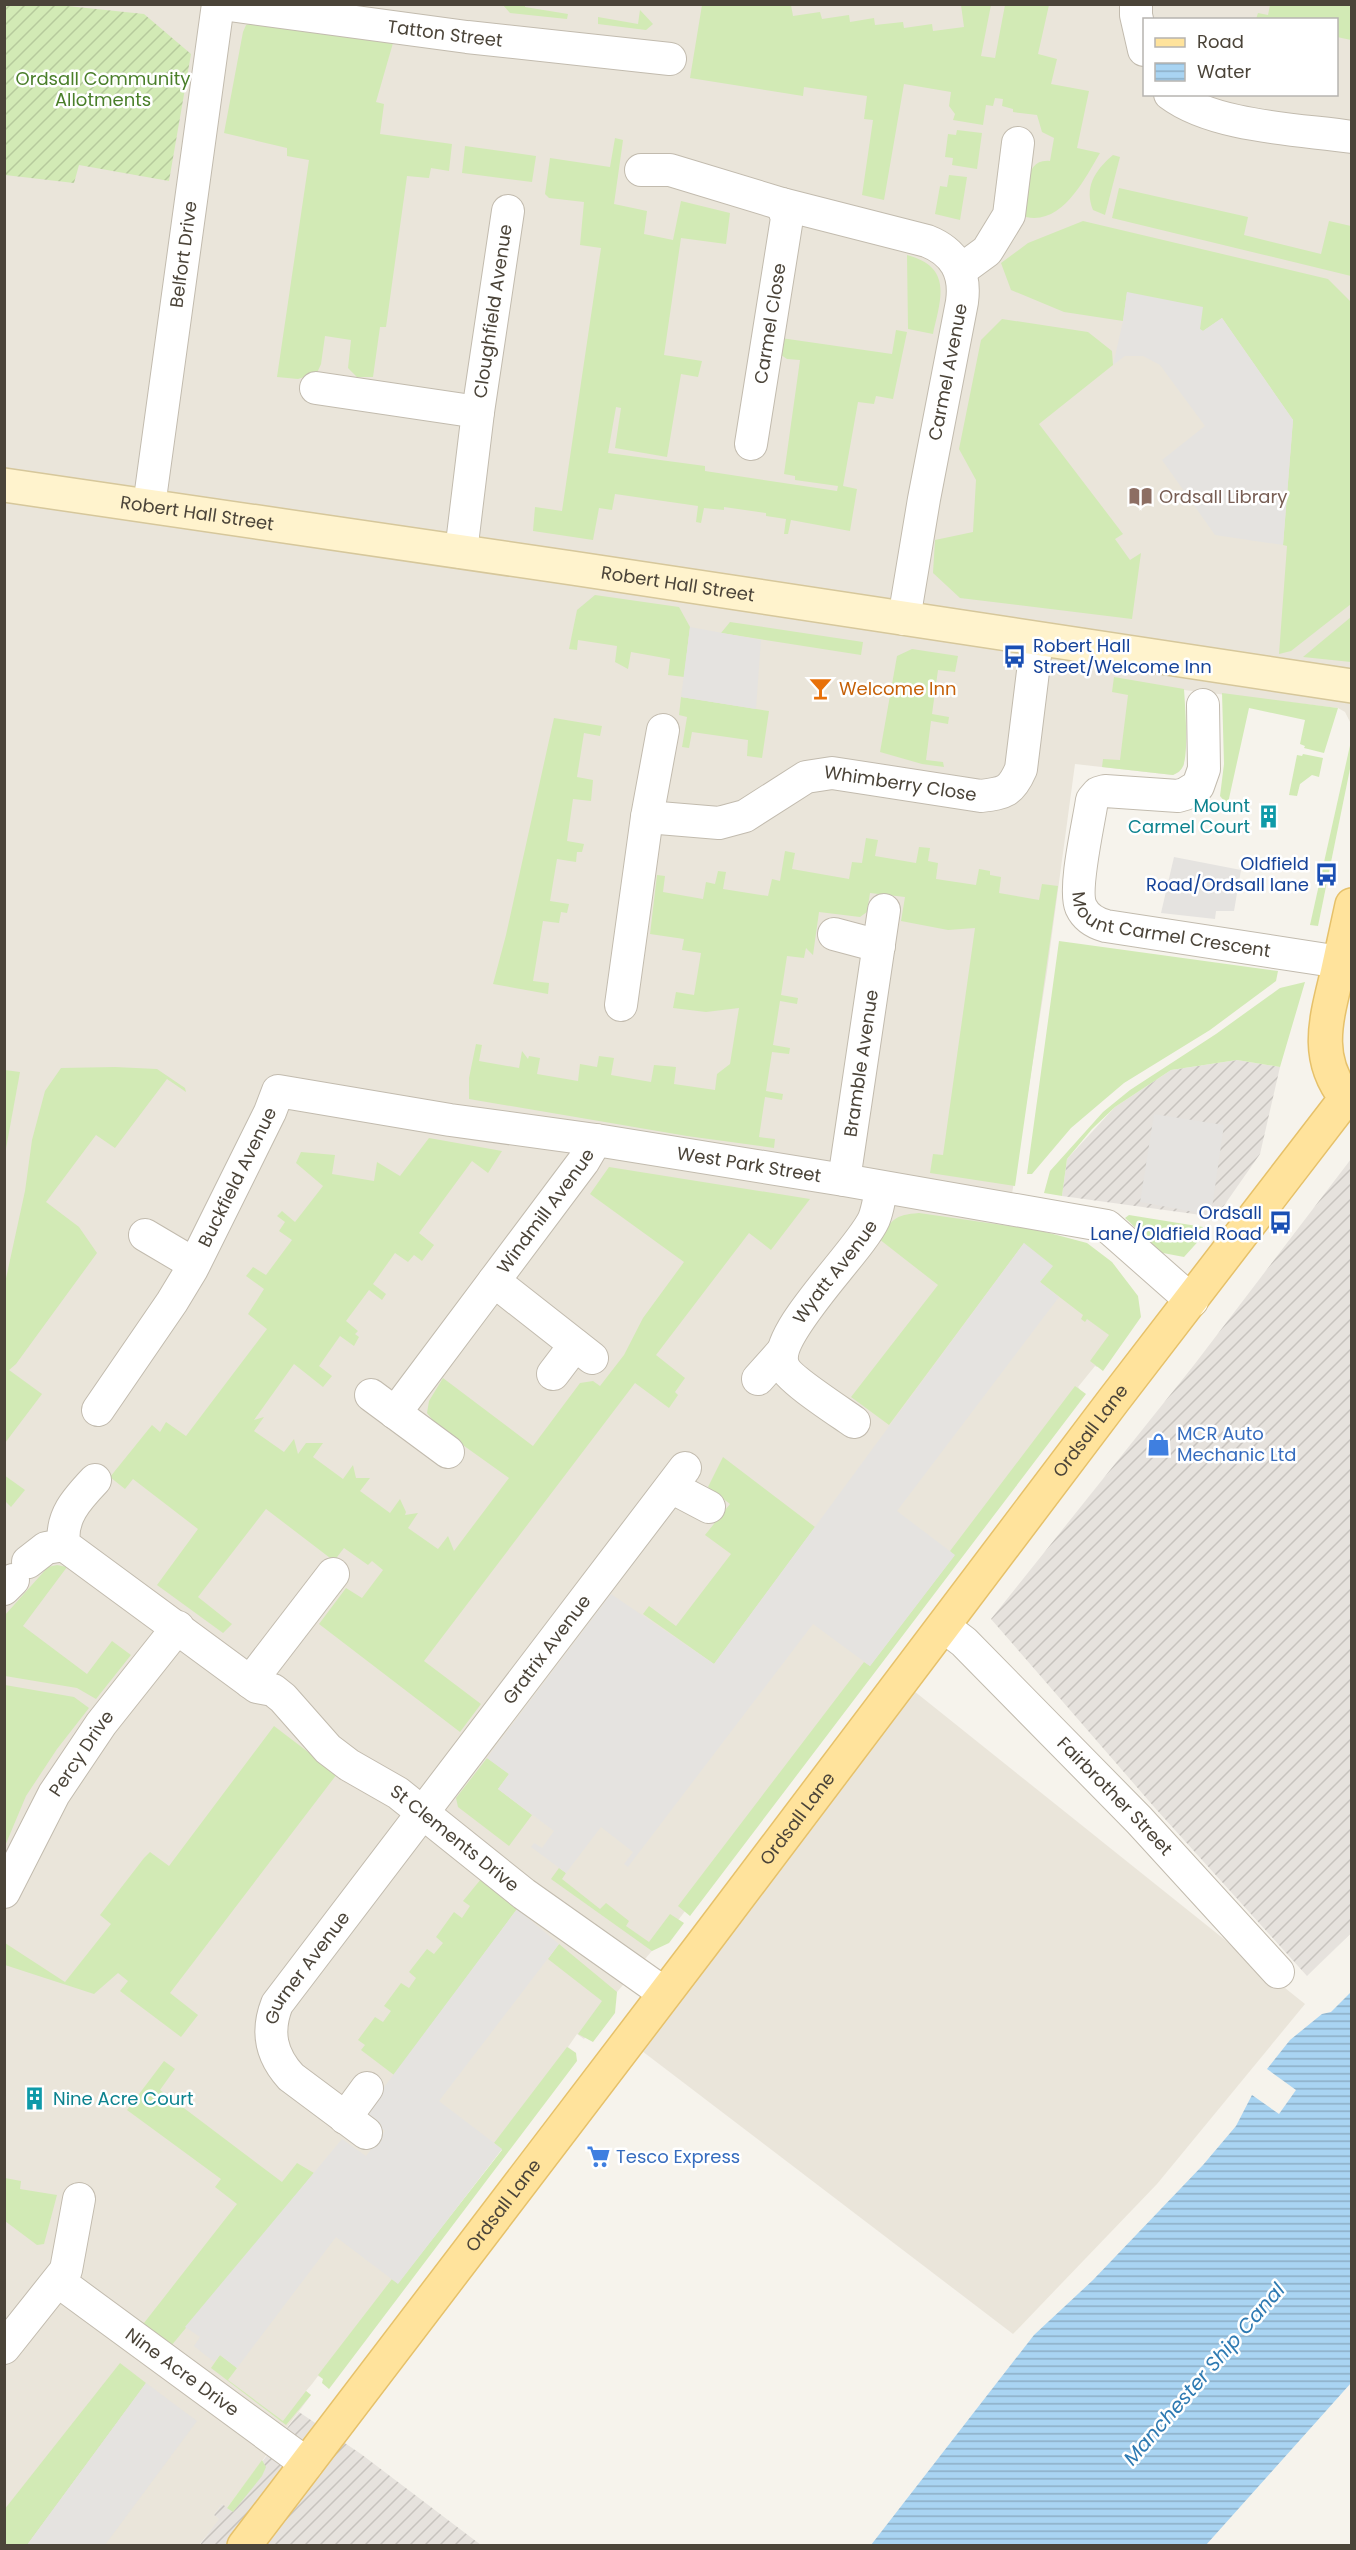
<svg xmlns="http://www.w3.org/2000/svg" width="1356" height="2550" font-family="Poppins,sans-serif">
<defs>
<pattern id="industrial-furrows" width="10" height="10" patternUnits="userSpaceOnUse" patternTransform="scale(1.5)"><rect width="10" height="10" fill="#e6e2dd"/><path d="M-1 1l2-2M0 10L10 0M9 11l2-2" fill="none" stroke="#c7c3be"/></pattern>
<pattern id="garden-furrows" width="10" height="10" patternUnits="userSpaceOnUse" patternTransform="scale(1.5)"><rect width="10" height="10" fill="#d2eab5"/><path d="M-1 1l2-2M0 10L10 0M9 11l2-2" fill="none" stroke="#b6ca9c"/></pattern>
<pattern id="water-rules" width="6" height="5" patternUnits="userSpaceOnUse" patternTransform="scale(1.5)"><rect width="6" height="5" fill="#a9d4f2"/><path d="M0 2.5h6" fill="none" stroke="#8caec5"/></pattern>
</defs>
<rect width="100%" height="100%" fill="#f6f3ec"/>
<g fill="#eae5da" fill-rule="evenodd">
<path d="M5,5H1351V724L1345,712L1338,708L1184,690L1185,746L1184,765L1179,772L1173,775L1075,764L1047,971L1007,1226L1036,1230L1132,1300L1097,1367L1095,1366L1078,1387L1081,1391L679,1919L617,1992L584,2039L577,2034L568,2047L576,2053L324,2379L318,2376L312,2384L306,2391L311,2395L227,2508L222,2504L214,2515L220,2519L199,2545L5,2546ZM1144,20H1336V94H1144Z"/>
<path d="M909,1687L1305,2004L1157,2184L1013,2334L642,2051Z"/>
</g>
<g fill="url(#industrial-furrows)">
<path d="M1237,1060L1280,1067L1260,1154L1216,1217L1062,1196L1067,1159L1115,1107L1171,1070Z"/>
<path d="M1351,1159V1933L1307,1976L1155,1808L991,1619L1194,1365Z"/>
<path d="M299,2412L361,2454L481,2545L199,2546L219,2519L214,2515L222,2504L228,2508Z"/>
</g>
<g fill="#d2eab5">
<path d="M503,5H525V7L568,14L567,19L510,13Z"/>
<path d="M702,5H791L793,16L820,12L822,19L849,15L850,22L874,18L875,25L903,22L904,28L932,24L933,31L964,27L961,5H991L981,56L995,58L1005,5H1049L1038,54L1057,59L1051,84L1089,91L1077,148L1100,153C1085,178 1063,225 1026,217C1027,197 1022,158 1050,161L1054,138L1042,132L1037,115L1013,112V109L1002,106L1003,99L995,98L993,106L986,105L983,125L953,120L955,114L949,106L951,92L904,84L884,200L862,195L873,120L864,119L867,96L804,87L803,96L690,78Z"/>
<path d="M1270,5H1351V40L1337,37L1336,20L1256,19L1258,13L1268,15Z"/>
<path d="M640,10L653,24L646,30L598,24V17L638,24Z"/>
<path d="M252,23L393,43L376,102L384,104L380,134L452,144L449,171L431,168L429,178L407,176L386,327H380L373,377H357L348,368L351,340L325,336L321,364L317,373L298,379L277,377L309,160L287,156V148L224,133L243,32L246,25Z"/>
<path d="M957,130L982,133L977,169L952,165L953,158L945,157L948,134L956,135Z"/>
<path d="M615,138L623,140L614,204L647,211L644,234L673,240L681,201L730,213L726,244L681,238L664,355L702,361L698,377L681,374L667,457L615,448L621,408L616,407L608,453L705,466V471L837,491L838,486L795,480V476L784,474L800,360L787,359L781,355V338L892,354L896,330L907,332L893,399L876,396L874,404L858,402L843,486L857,489L850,531L791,520L788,534H784L786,519L766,516V513L724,507V510L704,508L701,523L696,522L698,506L615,494L612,510L599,508L593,540L533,531L535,507L562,511L601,248L580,245L584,202L549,198L545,194L550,158L610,167Z"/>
<path d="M465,146L536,156L532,182L462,173Z"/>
<path d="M1113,155L1120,157L1105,215L1093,210C1084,188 1094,171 1113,155Z"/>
<path d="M949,175L967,177L960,220L935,214L940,186L947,187Z"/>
<path d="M1119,188L1248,217L1244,235L1321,254L1329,221L1351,226V276L1112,218Z"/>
<path d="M1083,221L1328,279L1351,302V604L1291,651L1279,654L1287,546L1283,545L1293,420L1222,318L1203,331L1127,292L1123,321L1064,312L1011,290L1001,263L1028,243Z"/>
<path d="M907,255C953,267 941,299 933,334L908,329Z"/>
<path d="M1002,319L1088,332L1112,351L1113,365L1039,424L1123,534L1115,539L1130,560L1141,553L1132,619L960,598L933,573L935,540L973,532L976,480L959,449L981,340Z"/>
<path d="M595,595L679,607L690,627L684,677L668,675L670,659L631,652L628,669L615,662L617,646L578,640L577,650L569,649L577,610Z"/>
<path d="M1351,617V662L1303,657Z"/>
<path d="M730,622L863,642L861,655L721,633Z"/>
<path d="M912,649L958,656L955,672L938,670L932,714L949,717L948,724L931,721L926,760L943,762L944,767L922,764L880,752L897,656Z"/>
<path d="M1114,677L1184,689C1185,706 1189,752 1183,766C1181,771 1177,773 1173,775L1102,767L1103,759L1120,760L1128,695L1112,692Z"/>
<path d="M1222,693L1338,708L1324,753L1304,748L1305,746L1300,744L1305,720L1249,708L1228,803H1226L1220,796L1224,764Z"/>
<path d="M681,697L769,711L762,758L747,756L748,740L692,732L689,748L682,747L687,717L679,715Z"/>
<path d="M554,718L602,726L600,736L584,733L577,777L593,780L591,801L573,799L567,841L584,844L582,852H577L576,862L557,859L550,901L569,904L567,913L561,912L559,923L543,921L533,981L549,983L548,994L493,984L506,935Z"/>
<path d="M1351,741V764L1318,926L1310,925Z"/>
<path d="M1303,754L1323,758L1319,777L1312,775L1300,784L1297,796L1289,795L1297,755L1302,756Z"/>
<path d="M866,838L878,840L875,856L916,863L919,847L930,848L928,861L938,863L936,879L976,885L979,869L990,871V875L1001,877L999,893L1039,900L1042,884L1058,886L1015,1186L930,1173L933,1154L943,1155L975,928L948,930L901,921L905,897L870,893L867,912L860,917L819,912L813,955L806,948L804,958L787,956L781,995L798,998L797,1004L780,1001L773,1045L790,1048L789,1054L772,1052L766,1091L783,1094L782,1100L765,1097L759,1137L775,1139L774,1148L687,1136L469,1099V1078L476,1044L482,1045L479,1061L519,1068L522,1051L528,1059L529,1056L540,1058L537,1074L578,1081L580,1064L597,1067L599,1056L614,1058L611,1075L651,1082L654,1065L676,1067L674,1084L715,1090L717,1074L730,1064L739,1008L706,1012L673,1008L676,992L694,995L701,953L682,950L684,939L650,934L657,875L665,876L663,892L703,899L706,882L715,884L718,871L726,872L723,889L768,896L772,879L780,881L785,851L795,853L792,869L849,879L852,862L862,863Z"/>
<path d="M1059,941L1278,971L1276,981L1210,1030L1124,1083L1071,1128L1032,1174H1027Z"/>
<path d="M1305,982L1280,1067L1237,1060L1171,1070L1115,1107L1092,1129L1067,1159L1062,1196L1044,1193L1050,1171L1103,1112L1130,1090L1216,1034L1280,988Z"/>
<path d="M115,1067L157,1069L185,1088L186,1092L167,1079L115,1148L96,1135L46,1202L79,1227L97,1253L16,1364L9,1370L42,1394L5,1443V1283L25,1191L32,1140L45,1091L61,1068Z"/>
<path d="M5,1070L20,1072L5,1154L4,1070Z"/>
<path d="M429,1138L502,1151L488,1173L472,1161L419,1233L434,1245L422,1261L414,1255L408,1262L395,1253L373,1284L386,1294L382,1300L369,1290L346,1321L358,1331L355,1334L359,1337L354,1346L340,1336L319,1366L332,1376L323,1387L294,1364L254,1420L264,1417L254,1431L284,1452L294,1439L298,1454L306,1443H323L313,1457L343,1479L353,1465L356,1478H370L360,1491L390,1513L400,1499L406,1512L405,1515L418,1513L408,1528L438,1549L448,1536L454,1551L509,1478L460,1443L461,1441L435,1423L427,1413L429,1401L443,1378L533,1446L580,1383L593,1381L600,1386L624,1355L643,1318L684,1262L590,1194L609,1167L810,1199L771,1250L749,1233L656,1355L685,1378L675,1392L678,1395L669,1408L635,1383L424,1661L481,1704L460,1732L319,1624L346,1588L362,1598L383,1570L372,1561L368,1565L344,1548L334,1561L266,1509L198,1597L232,1624L223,1633L157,1585L198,1529L133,1479L125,1489L110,1477L152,1425L160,1432L166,1422L186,1436L267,1329L248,1314L264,1289L246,1276L253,1267L266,1275L292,1240L279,1231L285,1222L277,1216L282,1211L295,1222L323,1186L296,1163L301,1152L335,1155L332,1174L374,1181L377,1162L400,1176Z"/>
<path d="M919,1213L1038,1230L1087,1243L1112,1262L1138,1296L1141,1317L1103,1371L1090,1361L1109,1335L1087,1319L1085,1322L1081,1319L1083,1315L1040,1282L1024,1243L889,1425L851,1397L938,1285L879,1239C893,1219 894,1215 919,1213Z"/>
<path d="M1129,1215L1203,1227V1236L1184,1257L1163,1253L1161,1256C1148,1244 1139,1230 1125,1218Z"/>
<path d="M1075,1386L1086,1394L690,1916L678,1906L864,1662L870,1666L954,1556L950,1551Z"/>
<path d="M723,1457L815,1527L714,1664L643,1614L649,1606L676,1626L731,1554L705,1535L730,1504L708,1487Z"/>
<path d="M4,1475L25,1490L11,1507L5,1501Z"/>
<path d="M57,1565L67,1567L23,1626L87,1674L112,1641L131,1655L96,1699L77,1688L5,1676V1615L48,1567Z"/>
<path d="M5,1685L74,1697L89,1708L57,1749L26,1796L5,1846Z"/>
<path d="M274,1726L337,1774L170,1993L198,2015L181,2037L120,1991L128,1981L118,1973L94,1994L5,1965V1943L65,1982L111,1924L100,1915L144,1858L150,1852L169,1866Z"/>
<path d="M487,1758L509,1774L498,1789L532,1815L509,1846L458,1807L456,1798Z"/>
<path d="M559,1868L566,1873L562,1879L600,1909L606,1903L629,1921L626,1926L649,1942L670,1914L684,1923L669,1943L652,1951L551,1879Z"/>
<path d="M481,1879L517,1909L394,2075L361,2050L365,2045L358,2040L375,2017L383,2022L391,2011L384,2006L401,1983L409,1988L416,1978L409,1972L427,1949L434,1954L443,1943L436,1937L454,1912L462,1918L470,1906L463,1901Z"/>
<path d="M559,1944L617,1992L615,2013L593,2042L578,2034L602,2001L548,1959Z"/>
<path d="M567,2047L576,2053L577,2061L329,2389L322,2383L323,2379L318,2375L392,2279L398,2283L502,2150L494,2143Z"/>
<path d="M164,2061L175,2069L160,2090L282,2182L297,2163L314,2173L171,2346L124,2310L144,2323L237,2204L215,2187L221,2179L127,2110Z"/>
<path d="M5,2178L21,2181L20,2189L57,2195L44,2244L37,2245L5,2221Z"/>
<path d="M220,2355L237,2368L228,2380L283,2421L306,2391L311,2395L286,2425L211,2368Z"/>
<path d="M120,2363L146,2383L27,2545H5L4,2510Z"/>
<path d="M262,2460L266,2467L262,2476L233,2512L227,2508Z"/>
</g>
<path fill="url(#garden-furrows)" d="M5,4L58,5L144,14L191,54L169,181L79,165L74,183L5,175Z"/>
<g fill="#e5e3e0">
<path d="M1127,292L1203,307L1200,329L1203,331L1222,318L1293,420L1283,545L1215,535L1162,460L1205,426L1160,365L1143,356H1125L1113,365L1123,321Z"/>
<path d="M690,627L761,640L756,709L681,697Z"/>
<path d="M1174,857L1241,870L1234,911H1216L1215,919L1161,913Z"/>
<path d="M1154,1114L1224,1125L1211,1215L1140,1202Z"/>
<path d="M1024,1243L1053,1266L1040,1282L1059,1297L897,1511L955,1555L870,1666L813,1624L628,1867L624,1864L633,1852L601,1827L566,1873L531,1847L534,1843L542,1848L554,1831L498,1789L509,1774L487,1758L611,1594L714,1664Z"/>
<path d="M517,1909L559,1944L439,2101L502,2149L398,2284L336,2237L237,2368L220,2355L214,2362L194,2346L200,2337L185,2327L342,2139L366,2156L385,2131L364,2114Z"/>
<path d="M146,2383L197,2421L105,2545H27Z"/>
</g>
<path fill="url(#water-rules)" d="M1351,1992V2383L1206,2545H871L1034,2335L1093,2280L1203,2165L1236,2126L1252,2095L1279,2114L1296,2090L1267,2069L1290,2040L1322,2014L1331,2012Z"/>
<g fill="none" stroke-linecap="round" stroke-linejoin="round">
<defs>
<g id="street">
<path id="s1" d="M222,4L467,37L670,59"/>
<path d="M1136,4V15L1144,50"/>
<path d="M1170,94C1214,127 1297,129 1352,137"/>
<path d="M641,170H670L782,204L927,241C955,252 966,273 962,302L924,499L904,619"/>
<path d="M961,270L987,251L1009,215L1018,143"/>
<path d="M316,388L478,412"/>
<path id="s2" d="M751,444L787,218L782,204"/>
<path id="s3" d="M149,506L218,4"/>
<path id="s4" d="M461,552L478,412L508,211"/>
<path id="s5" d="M1203,705L1204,769L1198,786L1185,794L1178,796L1105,791L1098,793L1092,800C1089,822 1073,889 1081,907C1086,918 1095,923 1106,926L1340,962"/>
<path id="s6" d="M647,817L719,823L745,816L806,777L832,773L981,796C1005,793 1011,792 1021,769L1037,639"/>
<path d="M834,934L879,946"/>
<path d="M621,1005L647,817L663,730"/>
<path id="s7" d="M844,1180L884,910"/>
<path d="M145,1235L194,1264"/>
<path d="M494,1281L592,1358"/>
<path d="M553,1374L575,1345"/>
<path d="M758,1379L782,1352"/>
<path d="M371,1395L448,1452"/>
<path id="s8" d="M98,1410L172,1302L192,1269L270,1112L278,1091L450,1120L596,1140L844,1180L1107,1226L1192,1301"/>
<path id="s9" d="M395,1413L583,1162L596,1140"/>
<path id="s10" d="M854,1422C840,1412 787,1378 783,1365C772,1333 860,1251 874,1219C878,1209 879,1198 882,1188"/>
<path id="s11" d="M95,1480C77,1499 60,1517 64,1545L257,1687L273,1690L283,1698L328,1749L349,1765L398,1793L524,1894L664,1993"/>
<path d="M671,1487L709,1507"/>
<path d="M28,1562L46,1548L64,1545"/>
<path d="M4,1589L13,1580"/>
<path id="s12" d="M943,1626L964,1642L1139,1820L1278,1972"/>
<path d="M250,1682L333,1574"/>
<path id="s13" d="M4,1892L54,1794L101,1724L178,1627"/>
<path d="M345,2118L367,2088"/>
<path id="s14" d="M366,2133L291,2077C271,2055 266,2032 277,2004L685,1468"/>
<path id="s15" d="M58,2281L307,2464"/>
<path d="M4,2348L66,2270L79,2199"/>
</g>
<g id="secondary">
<path id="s16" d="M4,485L572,568L1352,686"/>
</g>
<g id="primary">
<path id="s17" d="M244,2546L702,1945L1113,1401L1346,1098C1314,1058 1326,1020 1337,974C1342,951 1347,928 1352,905"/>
</g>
</defs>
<use href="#street" stroke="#c2bbae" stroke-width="34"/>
<use href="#secondary" stroke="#d6c79b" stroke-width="36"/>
<use href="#primary" stroke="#e6c16a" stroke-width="36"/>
<use href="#street" stroke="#fff" stroke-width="32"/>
<use href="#secondary" stroke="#fff3cd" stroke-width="33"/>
<use href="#primary" stroke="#ffe39c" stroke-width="33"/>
</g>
<defs>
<symbol id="library-bare" viewBox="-9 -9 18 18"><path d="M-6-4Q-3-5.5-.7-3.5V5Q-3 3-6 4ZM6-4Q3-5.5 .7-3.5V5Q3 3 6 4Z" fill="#8d6e63" stroke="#fff" stroke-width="2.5" paint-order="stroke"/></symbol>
<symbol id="bus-bare" viewBox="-9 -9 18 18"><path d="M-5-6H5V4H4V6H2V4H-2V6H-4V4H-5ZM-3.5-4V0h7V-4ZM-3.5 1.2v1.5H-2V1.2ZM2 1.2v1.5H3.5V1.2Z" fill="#1a4fb4" stroke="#fff" stroke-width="2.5" paint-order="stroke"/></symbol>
<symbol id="bar-bare" viewBox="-9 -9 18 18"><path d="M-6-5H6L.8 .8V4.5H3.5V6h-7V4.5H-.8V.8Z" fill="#e8710a" stroke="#fff" stroke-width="2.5" paint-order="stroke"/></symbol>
<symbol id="building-bare" viewBox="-9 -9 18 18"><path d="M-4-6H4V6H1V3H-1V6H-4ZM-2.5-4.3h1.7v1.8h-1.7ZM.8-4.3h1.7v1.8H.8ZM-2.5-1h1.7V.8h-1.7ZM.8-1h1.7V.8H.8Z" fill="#0f9aa8" stroke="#fff" stroke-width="2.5" paint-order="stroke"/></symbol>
<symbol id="shop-bare" viewBox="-9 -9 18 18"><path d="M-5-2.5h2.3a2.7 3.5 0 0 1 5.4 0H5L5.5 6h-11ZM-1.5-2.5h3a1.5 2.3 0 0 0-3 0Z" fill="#3f7fe0" stroke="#fff" stroke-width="2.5" paint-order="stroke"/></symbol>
<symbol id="supermarket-bare" viewBox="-9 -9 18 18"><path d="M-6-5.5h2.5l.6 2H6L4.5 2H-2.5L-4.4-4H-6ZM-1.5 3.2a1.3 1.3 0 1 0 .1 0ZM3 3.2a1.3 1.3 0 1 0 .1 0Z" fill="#3f7fe0" stroke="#fff" stroke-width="2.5" paint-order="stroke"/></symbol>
</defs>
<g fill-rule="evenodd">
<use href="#library-bare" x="1124" y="480" width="33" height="33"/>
<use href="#bus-bare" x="998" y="640" width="33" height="33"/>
<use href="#bar-bare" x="804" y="672" width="33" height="33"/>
<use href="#building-bare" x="1252" y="800" width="33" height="33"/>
<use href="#bus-bare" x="1310" y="858" width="33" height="33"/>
<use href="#bus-bare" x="1264" y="1206" width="33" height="33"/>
<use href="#shop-bare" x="1142" y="1428" width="33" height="33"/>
<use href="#building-bare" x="18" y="2082" width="33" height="33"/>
<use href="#supermarket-bare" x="582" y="2140" width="33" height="33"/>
</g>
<g text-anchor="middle" stroke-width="5" stroke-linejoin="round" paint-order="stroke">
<g font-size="18" fill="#4b4439" stroke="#fff">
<text dy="6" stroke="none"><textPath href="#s1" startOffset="225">Tatton Street</textPath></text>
<text dy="6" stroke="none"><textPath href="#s3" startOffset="254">Belfort Drive</textPath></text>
<text dy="6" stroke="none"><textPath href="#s4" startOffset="243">Cloughfield Avenue</textPath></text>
<text dy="6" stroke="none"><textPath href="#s2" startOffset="122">Carmel Close</textPath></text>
<text transform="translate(948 372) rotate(-79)" y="6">Carmel Avenue</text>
<text dy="6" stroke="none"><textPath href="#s16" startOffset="195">Robert Hall Street</textPath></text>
<text dy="6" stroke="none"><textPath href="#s16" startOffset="681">Robert Hall Street</textPath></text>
<text dy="6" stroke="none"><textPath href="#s6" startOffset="267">Whimberry Close</textPath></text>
<text dy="6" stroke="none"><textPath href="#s5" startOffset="394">Mount Carmel Crescent</textPath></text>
<text dy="6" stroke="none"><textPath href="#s7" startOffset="118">Bramble Avenue</textPath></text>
<text dy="6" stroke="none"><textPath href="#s8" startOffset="844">West Park Street</textPath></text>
<text dy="6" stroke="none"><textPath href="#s8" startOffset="272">Buckfield Avenue</textPath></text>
<text dy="6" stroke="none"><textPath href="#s9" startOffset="252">Windmill Avenue</textPath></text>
<text dy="6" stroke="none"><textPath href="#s10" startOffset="201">Wyatt Avenue</textPath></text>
<text dy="6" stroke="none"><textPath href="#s17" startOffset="1400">Ordsall Lane</textPath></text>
<text dy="6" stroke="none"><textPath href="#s14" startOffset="618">Gratrix Avenue</textPath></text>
<text dy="6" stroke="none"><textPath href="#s13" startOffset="159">Percy Drive</textPath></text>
<text dy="6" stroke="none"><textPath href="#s12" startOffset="242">Fairbrother Street</textPath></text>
<text dy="6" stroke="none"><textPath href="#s17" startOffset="914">Ordsall Lane</textPath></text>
<text dy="6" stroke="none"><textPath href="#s11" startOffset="567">St Clements Drive</textPath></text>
<text dy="6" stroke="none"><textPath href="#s14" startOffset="219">Gurner Avenue</textPath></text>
<text dy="6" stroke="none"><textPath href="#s17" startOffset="428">Ordsall Lane</textPath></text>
<text dy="6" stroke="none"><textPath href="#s15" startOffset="154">Nine Acre Drive</textPath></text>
</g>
<g font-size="18" fill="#4a7f2a" stroke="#fff">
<text x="103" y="85">Ordsall Community<tspan x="103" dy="21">Allotments</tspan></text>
</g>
<g font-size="18" fill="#785e54" stroke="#fff" text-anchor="start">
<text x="1159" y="503">Ordsall Library</text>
</g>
<g font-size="18" fill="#164399" stroke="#fff" text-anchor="end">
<text x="1033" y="652" text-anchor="start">Robert Hall<tspan x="1033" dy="21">Street/Welcome Inn</tspan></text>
<text x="1309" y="870">Oldfield<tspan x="1309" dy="21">Road/Ordsall lane</tspan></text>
<text x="1262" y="1219">Ordsall<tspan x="1262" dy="21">Lane/Oldfield Road</tspan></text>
</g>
<g font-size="18" fill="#c56008" stroke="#fff" text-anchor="start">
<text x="839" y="695">Welcome Inn</text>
</g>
<g font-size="18" fill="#0d838f" stroke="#fff" text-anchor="end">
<text x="1250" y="812">Mount<tspan x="1250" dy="21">Carmel Court</tspan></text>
<text x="53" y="2105" text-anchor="start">Nine Acre Court</text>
</g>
<g font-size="18" fill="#366cbe" stroke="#fff" text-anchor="start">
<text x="1177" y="1440">MCR Auto<tspan x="1177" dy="21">Mechanic Ltd</tspan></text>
<text x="616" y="2163">Tesco Express</text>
</g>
<g font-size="20" font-style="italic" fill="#2e7ab2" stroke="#fff">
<text transform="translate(1204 2374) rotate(-49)" y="7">Manchester Ship Canal</text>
</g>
</g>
<rect width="1356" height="2550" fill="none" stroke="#4b4439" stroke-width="12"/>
<rect x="1143" y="18" width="195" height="78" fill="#ffffff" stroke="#b7b4b0" stroke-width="1.5"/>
<rect x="1155" y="38" width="30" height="9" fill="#ffe39c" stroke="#b7b4b0" stroke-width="1.5"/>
<text x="1197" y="48" font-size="18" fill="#4b4439">Road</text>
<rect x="1155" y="63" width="30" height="18" fill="url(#water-rules)" stroke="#b7b4b0" stroke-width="1.5"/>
<text x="1197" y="78" font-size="18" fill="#4b4439">Water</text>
</svg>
